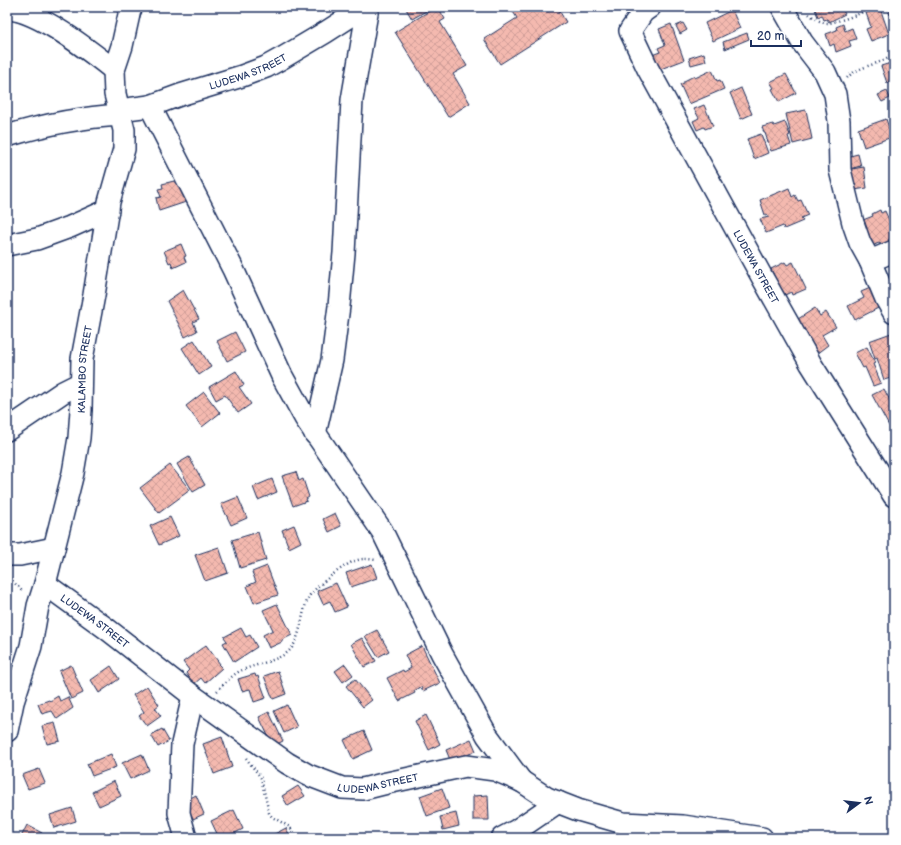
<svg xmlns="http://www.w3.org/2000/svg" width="901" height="845" font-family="'Balsamiq Sans',sans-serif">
<defs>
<pattern id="building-cross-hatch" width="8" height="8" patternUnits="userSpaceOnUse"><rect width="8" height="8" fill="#f4b9af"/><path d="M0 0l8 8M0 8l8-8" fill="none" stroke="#d19f99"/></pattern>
</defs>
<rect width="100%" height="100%" fill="#fff"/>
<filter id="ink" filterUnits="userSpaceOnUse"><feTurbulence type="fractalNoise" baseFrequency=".025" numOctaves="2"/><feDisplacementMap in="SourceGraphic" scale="8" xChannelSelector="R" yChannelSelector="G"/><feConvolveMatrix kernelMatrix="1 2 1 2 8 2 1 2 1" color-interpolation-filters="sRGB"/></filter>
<g filter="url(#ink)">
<g fill="url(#building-cross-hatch)" stroke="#1b2f5e">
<path d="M405,7H433L412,19Z"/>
<path d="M436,7H438L445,19L440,22L467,66L453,74L470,103L448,117L395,32Z"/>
<path d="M510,7H528L531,12L538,7H557L566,22L500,64L484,39L517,18Z"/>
<path d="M819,7H841L845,14L829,22L827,19L824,20L822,15L818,17L815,9Z"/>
<path d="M880,8L889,34L871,41L866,29L871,27L866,13Z"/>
<path d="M732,10L740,28L713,41L705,23Z"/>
<path d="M894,10V29L889,12Z"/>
<path d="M683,23L687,30L680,34L676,26Z"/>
<path d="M671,24L684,60L658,70L652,55L660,52L658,48L665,45L659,29Z"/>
<path d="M843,24L845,31L852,28L856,39L849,41L851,46L836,52L834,44L830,46L826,34L837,30L836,27Z"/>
<path d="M747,33L749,39L725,49L723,42Z"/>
<path d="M704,53L706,61L691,65L689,58Z"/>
<path d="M894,62V80L887,83L881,66Z"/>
<path d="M712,70L717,81L720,80L724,89L689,104L680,84L684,83V81L694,76L695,78Z"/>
<path d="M786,74L796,93L779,102L772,89L774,88L770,82Z"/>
<path d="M741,88L752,114L741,119L730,93Z"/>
<path d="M887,91L890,98L882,102L878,95Z"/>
<path d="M704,105L713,126L705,129L704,127L697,130L693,121L699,118L694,109Z"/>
<path d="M806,110L812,139L793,144L786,114Z"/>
<path d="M886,119L892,137L864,147L858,129Z"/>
<path d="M785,122L790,135L788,136L791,145L771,151L765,133H764L762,127L773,124L774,126Z"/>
<path d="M761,134L768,153L754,159L747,139Z"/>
<path d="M858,154L861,166L849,169L846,157Z"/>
<path d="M864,167L867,188L854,190L851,169Z"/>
<path d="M174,181L176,184L181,183L186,202L159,211L156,198L161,197L158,189L163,188L162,184Z"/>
<path d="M789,188L792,197L795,195L798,201L801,200L808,215L801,218L803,221L784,229L783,226L766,233L760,219L769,217L767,214L765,215L760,200Z"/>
<path d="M880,210L881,213L885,211L893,229L890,230L893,238L889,239L890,242L882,246L880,242L873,246L870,238L867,239L863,229L866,228L863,220L873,216L872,214Z"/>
<path d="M181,244L186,256L184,257L186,262L173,268L171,262L169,263L164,251Z"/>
<path d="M785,262L787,265L793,262L806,289L792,295L791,292L783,296L771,269Z"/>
<path d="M894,275V294L887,279Z"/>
<path d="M875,286L884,305L855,320L848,306L864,298L861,292Z"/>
<path d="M183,290L199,319L193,322L197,331L185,337L167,301Z"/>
<path d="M815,308L820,316L826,312L836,327L822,335L828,345L816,354L795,321Z"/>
<path d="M235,332L245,352L227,361L217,341Z"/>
<path d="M894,332V353H892L894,361V377L884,380L877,358L875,359L869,341Z"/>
<path d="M194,340L211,367L199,375L182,348Z"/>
<path d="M867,347L875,363L873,364L881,383L873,386L865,367L863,368L855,353Z"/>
<path d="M236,371L244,385L239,387L251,404L238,413L225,395L216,400L209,387Z"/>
<path d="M884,389L894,408V423L889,426L872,395Z"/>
<path d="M204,392L220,413L202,427L186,406Z"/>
<path d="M189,457L205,485L193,492L177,464Z"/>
<path d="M170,465L190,490L159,513L140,488Z"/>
<path d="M296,472L299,481L303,479L309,497L306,499L307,501L293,506L282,476Z"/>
<path d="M272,479L277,492L258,500L253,487Z"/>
<path d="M238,497L247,518L231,525L221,504Z"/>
<path d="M335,513L341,526L329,532L323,519Z"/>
<path d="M170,517L179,536L159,545L150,526Z"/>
<path d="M294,525L301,542L289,548L282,530Z"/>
<path d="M258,532L266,560L240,568L232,540Z"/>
<path d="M219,547L228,573L205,581L195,555Z"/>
<path d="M372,564L377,578L351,587L346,573Z"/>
<path d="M267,566L278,595L254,603L247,586L256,582L252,572Z"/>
<path d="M336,583L347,607L335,612L330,601L323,604L317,591Z"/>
<path d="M277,604L292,635L282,640V642L269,648L263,635L273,630L263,610Z"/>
<path d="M241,628L246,637L250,635L257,647L234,662L223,643L227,641L224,637Z"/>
<path d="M377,630L389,651L378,657L365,636Z"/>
<path d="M362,638L376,661L364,667L351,644Z"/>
<path d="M206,645L220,664L219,665L222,668L205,683L201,678L194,684L186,673L189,670L183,662Z"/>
<path d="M422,646L440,683L423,691L421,687L414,691L415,693L399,701L387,678L403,670L404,672L411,668L405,655Z"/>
<path d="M345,664L353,675L343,682L335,671Z"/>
<path d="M71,665L83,693L71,699L59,671Z"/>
<path d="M111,666L119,679L99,693L91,680Z"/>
<path d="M278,671L286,694L273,699L264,676Z"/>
<path d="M255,674L256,677L258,676L266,698L254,702L250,689L242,691L238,679Z"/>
<path d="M355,679L372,700L363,707L346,686Z"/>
<path d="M147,686L159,705L155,708L161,716L147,726L139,716L144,712L133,695Z"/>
<path d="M58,696L60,701L68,697L73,708L57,719L52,711L42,714L38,704L49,700L50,701Z"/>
<path d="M287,705L297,727L284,733L274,711Z"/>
<path d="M269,712L283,741L273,746L259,717Z"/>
<path d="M426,715L440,744L429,750L415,721Z"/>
<path d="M55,723L60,741L47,744L42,726Z"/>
<path d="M162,729L169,741L158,747L151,735Z"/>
<path d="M364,731L372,750L353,759L344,740Z"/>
<path d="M222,737L232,767L214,774L203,744Z"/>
<path d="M471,739L476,751L451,762L446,750Z"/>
<path d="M111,754L116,767L92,776L87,764Z"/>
<path d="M142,754L149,770L130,779L122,763Z"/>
<path d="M39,769L45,783L28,789L22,775Z"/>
<path d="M114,781L121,796L99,806L92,792Z"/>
<path d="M298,786L305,796L288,806L282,796Z"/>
<path d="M442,788L449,808L427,816L420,796Z"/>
<path d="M196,795L204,814L193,819L185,801Z"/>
<path d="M488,795L489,820H473V796Z"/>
<path d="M72,808L76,821L54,828L50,815Z"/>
<path d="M234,810L243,829L225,838H219L211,821Z"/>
<path d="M456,813L459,826L443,830L440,817Z"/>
<path d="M27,825L42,833L40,838L21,837Z"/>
<path d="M286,828L291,838H267Z"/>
</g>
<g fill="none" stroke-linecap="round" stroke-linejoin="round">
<defs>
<g id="minor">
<path id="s1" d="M650,7L643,12L630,31L648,69L762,277L811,364L894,496"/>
<path d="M782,7L802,42L825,72L835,94L839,121L840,170L853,223L860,243L870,261L886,299L894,313"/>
<path d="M7,9C38,10 90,51 114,70"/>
<path d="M150,106L233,269L282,376L305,418L382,531L442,654L487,735L521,781"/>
<path id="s2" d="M119,110L150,106L180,95L242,76L266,67L284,57L326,32L365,7"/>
<path d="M7,136C43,125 83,117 121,115"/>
<path d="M7,245L37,239L70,227L108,210"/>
<path d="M870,261L894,251"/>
<path d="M7,430L63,392L81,383"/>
<path d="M315,434L332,360L339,306L344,253L352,100L368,7"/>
<path d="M7,555H20L54,548"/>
<path id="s3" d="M45,584L107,629L193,696L287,763L308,775L342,788L363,789L387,783L466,766L495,770L521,781L547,798L578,810L623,823L683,826L762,838"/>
<path id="s4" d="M7,731L13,702L31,646L38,606L45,584L73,473L79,438L81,410L82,359L94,295L109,202L124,149V130L115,94L114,70L122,46L130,10L132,7"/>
<path d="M186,838L179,813L182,744L193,696"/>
<path d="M502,838L517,830L558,802"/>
</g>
</defs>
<use href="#minor" stroke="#1b2f5e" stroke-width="24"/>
<g stroke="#1b2f5e" stroke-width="2.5" stroke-dasharray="1 3" stroke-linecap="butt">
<path d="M809,14C814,18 821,23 828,23C838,22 864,13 872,7"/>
<path d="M847,78C860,64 880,66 894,54"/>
<path d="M7,575L23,592"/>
<path d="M7,587L13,582"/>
<path d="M217,691C224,684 231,676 240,671C253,665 277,661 288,652C301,641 301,614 308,598C311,590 346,563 355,561C362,558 368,559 376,560"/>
<path d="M246,758L261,778L269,813L272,817L290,827L297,838"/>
</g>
<use href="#minor" stroke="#fff" stroke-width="21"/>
</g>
</g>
<g text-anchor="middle" stroke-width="3.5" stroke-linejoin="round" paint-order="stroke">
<g font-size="10" fill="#1b2f5e" stroke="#fff">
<text dy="4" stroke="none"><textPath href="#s2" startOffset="135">LUDEWA STREET</textPath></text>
<text dy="4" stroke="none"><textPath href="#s1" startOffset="299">LUDEWA STREET</textPath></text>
<text dy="4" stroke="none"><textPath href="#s4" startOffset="371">KALAMBO STREET</textPath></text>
<text dy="4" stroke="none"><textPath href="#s3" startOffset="62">LUDEWA STREET</textPath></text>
<text dy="4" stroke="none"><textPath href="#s3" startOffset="398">LUDEWA STREET</textPath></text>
</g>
</g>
<rect width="901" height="845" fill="none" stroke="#fff" stroke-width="24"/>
<rect x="12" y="12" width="877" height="821" fill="none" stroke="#1b2f5e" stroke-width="1.5" filter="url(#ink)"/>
<g transform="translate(859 803) rotate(75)" stroke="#ffffff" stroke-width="3" paint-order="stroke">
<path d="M0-3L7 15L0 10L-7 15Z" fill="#1b2f5e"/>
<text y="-6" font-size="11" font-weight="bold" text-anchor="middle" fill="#1b2f5e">N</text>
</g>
<path d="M751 40v6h50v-6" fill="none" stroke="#1b2f5e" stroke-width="2"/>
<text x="757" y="40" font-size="12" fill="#1b2f5e" stroke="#ffffff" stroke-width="3" paint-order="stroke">20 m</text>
</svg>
